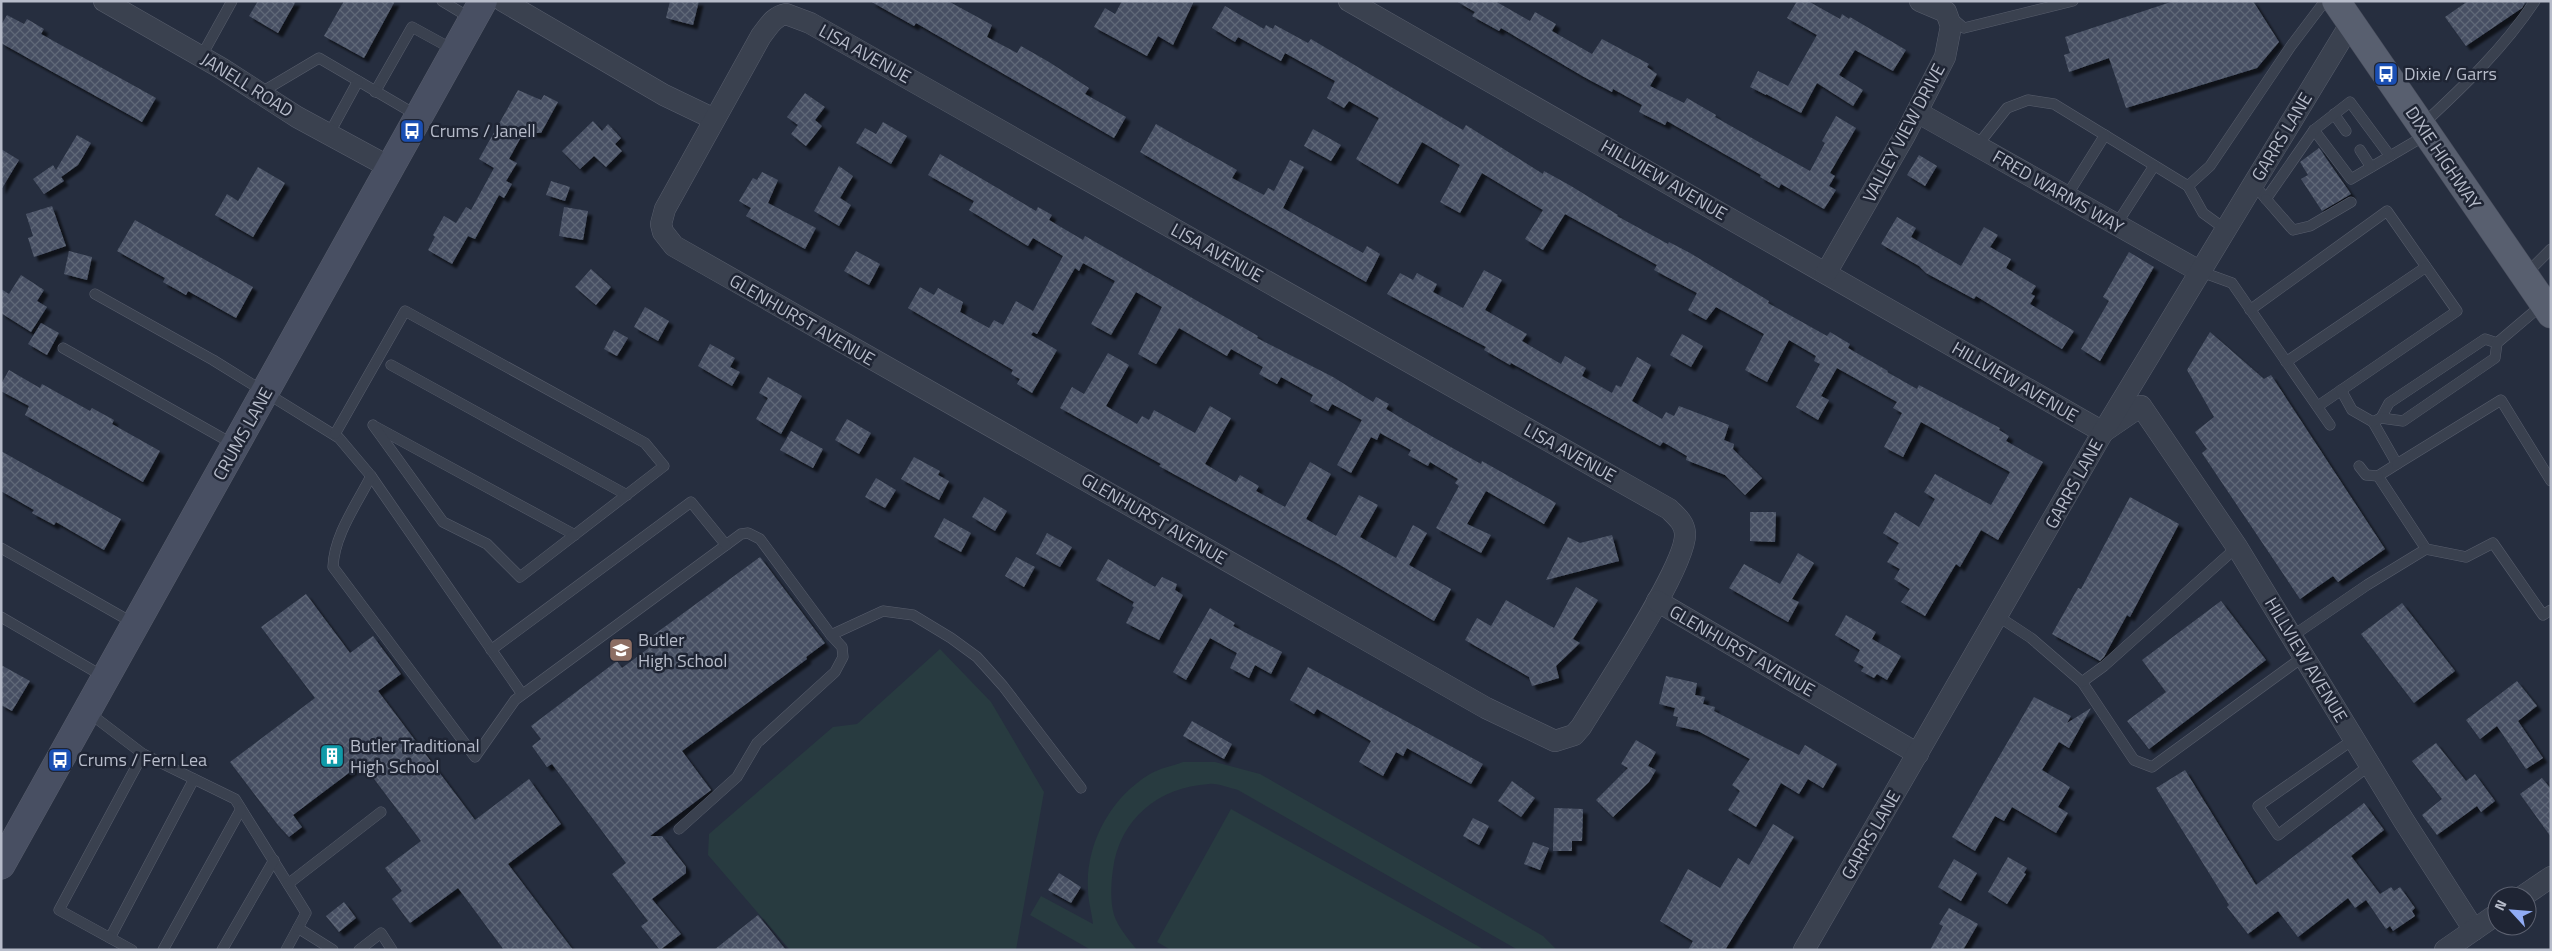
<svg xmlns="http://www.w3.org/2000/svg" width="2552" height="951" font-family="'Titillium Web',sans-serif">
<defs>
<pattern id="building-cross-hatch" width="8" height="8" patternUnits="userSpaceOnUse" patternTransform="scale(1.25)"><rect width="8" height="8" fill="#475063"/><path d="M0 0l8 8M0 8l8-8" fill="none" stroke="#5f6778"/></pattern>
<filter id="shadow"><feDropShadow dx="4.5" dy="4.5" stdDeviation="1" flood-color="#0009"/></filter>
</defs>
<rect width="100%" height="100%" fill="#262e3f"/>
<g fill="#283b40">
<path d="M940,649L991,702L1044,792L1016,950H790L708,855L709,834L833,727L857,724Z"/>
<path d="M1183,762H1215L1260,774L1543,936L1557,950H1518L1238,790C1229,788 1218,783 1209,784C1158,787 1120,819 1113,869C1111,883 1110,901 1114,915C1118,927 1129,940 1137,950H1091L1030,915L1041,896L1093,924C1092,913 1088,901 1088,890C1085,844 1111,797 1150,774C1160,768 1173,766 1183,762Z"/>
<path d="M1231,809L1485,950H1171L1157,942Z"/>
</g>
<g fill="url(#building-cross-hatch)" filter="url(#shadow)">
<path d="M258,1H296L278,33L249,16Z"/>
<path d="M344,1H395L364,58L324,36Z"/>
<path d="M670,1H699L693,25L666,18Z"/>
<path d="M870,1H948L992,25L987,37L1017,53L1021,46L1049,62L1089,88L1085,94L1126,117L1114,138L916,23L914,26Z"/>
<path d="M1122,1H1194L1173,45L1158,36L1147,56L1094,27L1105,8L1115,14Z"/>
<path d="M1456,1H1495L1530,21L1535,12L1556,24L1552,31L1592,54L1602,39L1649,64L1647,67L1657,74L1650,86L1684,103L1687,98L1716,115L1715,117L1810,171L1825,143L1822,141L1836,116L1856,128L1830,173L1835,176L1829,186L1836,190L1824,209L1781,184L1779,188L1760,177L1761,175L1667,121L1665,125L1639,112L1642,105L1613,89L1612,92L1584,77L1501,28L1499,31L1472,16L1475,12Z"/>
<path d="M1797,1H1808L1840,19L1842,14L1849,19L1850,17L1906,50L1893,71L1855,50L1839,75L1863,90L1853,106L1817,83L1801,113L1766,94V95L1750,87L1758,71L1788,86L1817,35L1787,18Z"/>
<path d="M2174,1H2253L2279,42L2257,68L2126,108L2109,58L2069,72L2064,55L2070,53L2065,37Z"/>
<path d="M2468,1H2526L2522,8L2466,46L2445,17Z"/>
<path d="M1225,6L1264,29L1266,25L1273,29L1275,25L1308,43L1311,39L1463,130L1466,125L1543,174L1544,171L1571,186L1618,215L1617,216L1668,244L1669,242L1690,253L1769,301L1768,303L1827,336L1830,332L1850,344L1848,348L1888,371L1887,372L1917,389L1919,385L2000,428L1999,430L2009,436L2006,441L2043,462L1998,540L1981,530L1960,567L1956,564L1925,616L1901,602L1910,589L1894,579L1900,569L1887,562L1899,543L1883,533L1895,512L1919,527L1935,499L1924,492L1935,474L1991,505L2010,472L1921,422L1903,457L1884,447L1902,413L1893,408L1897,402L1837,368L1821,396L1829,400L1818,420L1796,407L1820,364L1814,361L1816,356L1789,340L1767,382L1745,370L1764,334L1716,307L1706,320L1688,310L1697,293L1654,270L1657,265L1565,214L1543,250L1525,239L1543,210L1482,173L1460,213L1440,202L1460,165L1422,142L1398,184L1356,159L1379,118L1349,101L1344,108L1327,98L1335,81L1285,53L1281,61L1238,37L1235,42L1212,28Z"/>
<path d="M7,15L24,24L27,19L44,29L41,34L156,98L142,122L1,43V25Z"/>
<path d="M518,90L541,100L544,95L558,102L541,133H534L526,128L509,159L517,163L506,181L512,184L504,198L499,195L475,239L468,236L452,264L428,250L435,237L433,235L444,216L456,223L466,207L471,210L494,168L479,159Z"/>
<path d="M805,93L825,107L815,120L822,126L806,146L791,134L798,125L787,117Z"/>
<path d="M593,121L602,131L608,124L621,138L615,144L622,151L606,167L594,156L580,169L562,151Z"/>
<path d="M883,122L907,136L891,164L856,143L865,128L876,134Z"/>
<path d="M1156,124L1237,170L1232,178L1264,195L1268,188L1274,191L1290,160L1304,167L1283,208L1363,253L1367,246L1380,254L1366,282L1140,152Z"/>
<path d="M1313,129L1341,145L1331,161L1304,146Z"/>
<path d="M77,135L91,143L78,165L61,177L64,181L44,194L33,179L53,165L56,170Z"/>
<path d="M2319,148L2351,194L2322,211L2301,179L2308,175L2300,162Z"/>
<path d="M1,149L19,160L1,190Z"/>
<path d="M940,154L1036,211L1038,207L1052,215L1049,220L1083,240L1085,236L1258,336L1257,338L1333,377L1373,402L1376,397L1389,404L1386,409L1433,437L1481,464L1482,461L1556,503L1544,524L1486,491L1467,524L1491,535L1481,553L1436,528L1459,486L1455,483L1458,479L1430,462L1428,466L1408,455L1411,450L1380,433L1377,440L1371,437L1351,473L1337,465L1362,420L1332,404L1328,411L1310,401L1313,395L1281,377L1277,384L1259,374L1263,367L1231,349L1227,356L1179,328L1156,364L1138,354L1162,307L1136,292L1111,335L1091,324L1115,281L1083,263L1079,271L1075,268L1037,334L1033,332L1031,335L1057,350L1032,393L1017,384L1020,379L1011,374L1013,370L908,308L920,287L934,295L938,288L963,302L960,312L989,328L994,320L1003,325L1016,301L1033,311L1063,256L1033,238L1028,246L969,210L974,201L928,175Z"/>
<path d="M1919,155L1937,166L1925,186L1907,175Z"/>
<path d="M839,166L853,176L840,198L851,205L839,226L814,211Z"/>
<path d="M258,167L285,183L253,237L215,215L227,194L238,201Z"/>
<path d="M762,172L778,180L768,203L816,228L805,249L746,216L751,208L739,201L753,178L757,180Z"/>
<path d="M551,181L570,187L565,201L546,195Z"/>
<path d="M52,206L66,246L34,257L28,238L33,236L26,214Z"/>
<path d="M564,207L588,211L583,240L559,236Z"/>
<path d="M1897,217L1916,228L1911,237L1961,266L1984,227L1998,235L1990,247L2011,259L2006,268L2036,286L2031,294L2035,296L2030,304L2074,331L2062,349L1976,296L1974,299L1926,273L1919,266L1881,244Z"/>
<path d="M135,220L253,287L236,318L188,291L186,295L163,282L165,278L117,251Z"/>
<path d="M69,251L92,257L87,280L64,274Z"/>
<path d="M856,251L880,264L869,285L844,271Z"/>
<path d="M2129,252L2154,267L2100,361L2081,349L2109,301L2103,297Z"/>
<path d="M591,269L611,287L596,305L575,287Z"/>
<path d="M1484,270L1502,280L1485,310L1527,334L1522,341L1561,364L1565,356L1586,368L1582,376L1612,393L1616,385L1621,387L1637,357L1651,365L1632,401L1662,419L1666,412L1674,416L1679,406L1729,425L1724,440L1734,444L1733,449L1762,478L1745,495L1725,475L1686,460L1687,456L1663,442L1660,446L1511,363L1510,365L1484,350L1486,347L1387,294L1400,273L1413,280L1417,273L1437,284L1433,292L1463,308Z"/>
<path d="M21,275L44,290L37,301L47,307L31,332L1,313V289L9,294Z"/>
<path d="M645,307L669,321L658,341L634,327Z"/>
<path d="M41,323L59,333L47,355L28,344Z"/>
<path d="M614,330L628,338L617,356L604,349Z"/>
<path d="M2210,332L2264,379L2271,375L2385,549L2338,582L2333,576L2300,599L2202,453L2207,449L2195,432L2214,417L2187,370Z"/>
<path d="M1682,334L1703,346L1691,367L1670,355Z"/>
<path d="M710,344L735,358L730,367L740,372L732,386L698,366Z"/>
<path d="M1108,353L1129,365L1106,406L1137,424L1142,416L1149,420L1154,410L1195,433L1210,406L1231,418L1205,464L1236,482L1240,475L1259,486L1256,491L1285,507L1310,462L1331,474L1306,519L1336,536L1359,495L1378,505L1360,537L1396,558L1413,525L1427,533L1409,565L1451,589L1434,621L1335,562L1159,466L1161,464L1060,408L1072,387L1084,394Z"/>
<path d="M9,370L40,388L42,384L90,411L92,408L114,420L112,424L160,451L143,482L25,415L29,406L1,391V384Z"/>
<path d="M768,377L802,396L781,434L756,419L768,398L759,393Z"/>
<path d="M847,419L871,433L859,454L835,440Z"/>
<path d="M791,431L823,449L813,468L780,450Z"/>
<path d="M1,451L121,519L104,550L56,522L54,525L32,513L34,510L1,491Z"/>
<path d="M914,457L940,471L938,475L949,481L939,500L901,479Z"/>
<path d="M876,478L896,490L885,508L865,497Z"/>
<path d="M984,497L1007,511L995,531L972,517Z"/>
<path d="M2130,497L2179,524L2130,617L2127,615L2104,657L2100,661L2052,634L2078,588L2081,589Z"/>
<path d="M1750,512H1776L1775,542L1750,541Z"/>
<path d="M944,518L971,533L961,552L934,537Z"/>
<path d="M1047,533L1072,547L1060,567L1036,554Z"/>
<path d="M1612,535L1619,561L1546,580L1568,537L1580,543Z"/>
<path d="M1798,553L1814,563L1792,599L1799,602L1788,622L1729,588L1744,564L1780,584Z"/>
<path d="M760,557L825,643L806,657L807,659L682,751L711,790L650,836H662L686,867V873L652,899L681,934L660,950L641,926L648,921L612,874L626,863L552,764L547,767L532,746L541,739L531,726L617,661L622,668L649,648L644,642Z"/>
<path d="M1016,557L1035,567L1024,587L1005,576Z"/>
<path d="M1108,559L1155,587L1162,577L1177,584L1175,590L1183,595L1159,640L1126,623L1134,607L1132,606L1134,602L1096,580Z"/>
<path d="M1576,587L1598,600L1573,639L1580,643L1556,666L1559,678L1532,686L1529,677L1465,640L1477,618L1491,626L1506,600L1554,628Z"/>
<path d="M306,594L350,653L373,636L401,674L378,691L475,820L529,779L561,824L508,864L573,950H504L458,888L410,923L392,899L402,891L385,868L421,841L362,763L293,815L302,827L289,837L278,825L230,762L315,698L261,627Z"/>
<path d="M2221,601L2266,660L2149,749L2127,721L2166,692L2142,660Z"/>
<path d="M2402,603L2455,671L2414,703L2361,634Z"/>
<path d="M1210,608L1235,623L1233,626L1282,652L1271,674L1255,665L1249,678L1230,668L1237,653L1210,638L1186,680L1173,672Z"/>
<path d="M1846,615L1876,632L1872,639L1901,656L1887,680L1877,674L1874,678L1861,671L1864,667L1854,661L1860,650L1835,635Z"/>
<path d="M1,665L30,681L12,711L1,705Z"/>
<path d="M1308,667L1483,764L1471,784L1407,748L1403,756L1396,752L1383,776L1359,762L1371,741L1317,709L1314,714L1290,700Z"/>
<path d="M1666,676L1697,683L1695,695L1705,697L1703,704L1715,707L1714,711L1799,755L1805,745L1837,764L1823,788L1808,779L1799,794L1781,783L1756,827L1728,810L1740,791L1732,785L1750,759L1698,731L1676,726L1678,717L1673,716L1675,708L1659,704Z"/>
<path d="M2517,681L2537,706L2518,721L2543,758L2526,769L2497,726L2480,739L2466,720Z"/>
<path d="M2034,697L2071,716L2067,723L2091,708L2069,748L2059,742L2042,770L2070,787L2058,807L2068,813L2056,833L2012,807L2004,821L1995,816L1975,851L1952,837Z"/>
<path d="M1192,721L1232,744L1224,759L1183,736Z"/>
<path d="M1636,740L1656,752L1648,766L1656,770L1649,782L1613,817L1596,800L1628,768L1621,764Z"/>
<path d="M2436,743L2466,781L2475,774L2495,801L2481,812L2477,806L2437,835L2422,815L2442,799L2412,761Z"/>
<path d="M2185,770L2256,885L2364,803L2384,830L2351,856L2380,894L2391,887L2394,891L2400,887L2415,908L2412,911L2415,916L2393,931L2390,926L2386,929L2366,900L2355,908L2348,898L2298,937L2278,911L2248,934L2227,907L2229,905L2156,788Z"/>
<path d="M2542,778L2551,789V837L2520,794Z"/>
<path d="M1512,781L1535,798L1521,817L1498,801Z"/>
<path d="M1554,808L1583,809L1582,841H1572V851H1553Z"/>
<path d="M1473,818L1489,826L1479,845L1463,836Z"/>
<path d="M1773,824L1794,837L1725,950H1688L1693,941L1660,921L1688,869L1720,888L1738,858L1749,865Z"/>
<path d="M1533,842L1549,848L1540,870L1524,864Z"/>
<path d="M2008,857L2027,868L2024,873L2026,874L2007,904L1988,892Z"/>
<path d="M1954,859L1977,873L1961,901L1938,887Z"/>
<path d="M1059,873L1081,887L1071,903L1048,890Z"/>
<path d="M344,902L356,918L339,932L326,916Z"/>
<path d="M1949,908L1978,924L1963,950H1930L1943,926L1939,924Z"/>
<path d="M758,915L786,950H714Z"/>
</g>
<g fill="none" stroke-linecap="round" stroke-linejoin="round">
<defs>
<g id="service">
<path d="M442,1L472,19"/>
<path d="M1951,17L1964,28L2073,1"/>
<path d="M201,57L232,1"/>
<path d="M375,92L412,27L454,50"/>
<path d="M260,93L319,58L418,116"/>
<path d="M2334,114L2346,131"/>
<path d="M2422,125C2463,87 2504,48 2535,1"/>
<path d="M2314,130L2351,179L2426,135"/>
<path d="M329,134L358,81"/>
<path d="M1977,146L2007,108L2028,100L2054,104L2188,186L2203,213L2225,229"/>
<path d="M2360,150L2371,167"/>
<path d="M2253,183L2266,199L2314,130L2350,102L2390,156"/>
<path d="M2188,186L2210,166L2291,46L2325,1"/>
<path d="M2066,197L2105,135"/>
<path d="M2266,199L2293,230L2310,226L2351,202"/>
<path d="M2116,225L2154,166"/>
<path d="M2199,271L2232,283L2330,425"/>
<path d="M2525,275L2551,249"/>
<path d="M95,294L213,360L339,438L371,476L522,694"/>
<path d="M2250,310L2387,211L2457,311L2318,406"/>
<path d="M63,348L233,444"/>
<path d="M2286,362L2426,267"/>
<path d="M391,365L627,495"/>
<path d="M2341,390L2352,410L2373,422L2397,464L2378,476L2426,549L2466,557L2493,543L2543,615L2551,610"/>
<path d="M2381,418L2389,403L2485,339L2497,343"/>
<path d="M2373,422L2381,418L2403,421L2495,358L2497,343L2543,304"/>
<path d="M376,427L575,535"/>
<path d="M335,434L405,311L645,443L664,466L520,577L487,544L443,522L373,425"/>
<path d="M2397,464L2501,400L2551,481"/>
<path d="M2359,466L2366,475L2378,476"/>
<path d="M371,476C357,504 334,535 333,567L475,757L515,700L741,534L748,533L760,539L831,635"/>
<path d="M1,548L135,624"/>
<path d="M1,617L106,678"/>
<path d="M1999,617L2031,638L2082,682L2134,760L2152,767L2303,657"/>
<path d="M2291,637L2367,585L2426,549"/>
<path d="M491,650L691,502L726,545"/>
<path d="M2082,682L2104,666L2237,547"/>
<path d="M88,712L143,754L235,799L306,913L286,950"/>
<path d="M2354,739L2258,806L2278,835L2370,765"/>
<path d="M679,829L737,777L757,743L835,672L843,657L842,647L831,635L883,611L913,615L951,638L977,657L1003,686L1081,788"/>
<path d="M288,884L381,812"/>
<path d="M298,928L333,950"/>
<path d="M110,938L194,779"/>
<path d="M132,950L59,910L143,754"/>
<path d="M163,950L241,809"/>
<path d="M222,950L274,860"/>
<path d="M359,950L381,933L392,950"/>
</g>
<g id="minor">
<path d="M104,1L221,68L297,117L391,168"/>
<path d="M503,1L664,95L714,119"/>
<path d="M1349,1L2103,432L2141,406L2237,547L2404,821L2474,930"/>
<path d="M786,14L810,23L1669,509C1676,516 1684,522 1685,533C1688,564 1601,694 1581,727L1574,735L1555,741L1486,708L674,246L663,232L661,224L665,209L761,36C768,27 774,16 786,14Z"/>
<path d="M1917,112L2199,271"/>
<path d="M1826,273L1905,135L1945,57L1951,26L1946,12L1920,1"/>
<path d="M1657,601L1918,754"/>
<path d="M2523,896L2551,877"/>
<path d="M1804,950L2103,432L2351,23"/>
<path d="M2445,950L2497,914"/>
</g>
<path id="secondary" d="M1,865L483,1"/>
<path id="primary" d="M2336,1L2551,314"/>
</defs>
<use href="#service" stroke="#585e6d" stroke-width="11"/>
<use href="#minor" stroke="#585e6d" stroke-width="22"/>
<use href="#secondary" stroke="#585e6d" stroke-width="29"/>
<use href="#primary" stroke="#444958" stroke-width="29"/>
<use href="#service" stroke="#3a414f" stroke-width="10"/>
<use href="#minor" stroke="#3a414f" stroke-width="21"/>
<use href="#secondary" stroke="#484f62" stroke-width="28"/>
<use href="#primary" stroke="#585f6f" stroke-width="28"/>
</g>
<defs>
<symbol id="bus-square" viewBox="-11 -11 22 22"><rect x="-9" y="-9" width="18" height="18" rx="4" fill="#1a4fb4" stroke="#1f2534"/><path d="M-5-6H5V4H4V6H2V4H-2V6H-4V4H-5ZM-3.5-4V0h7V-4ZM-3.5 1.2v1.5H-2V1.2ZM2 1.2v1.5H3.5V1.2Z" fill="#fff"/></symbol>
<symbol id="school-square" viewBox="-11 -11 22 22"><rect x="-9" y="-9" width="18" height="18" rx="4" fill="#8d6e63" stroke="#1f2534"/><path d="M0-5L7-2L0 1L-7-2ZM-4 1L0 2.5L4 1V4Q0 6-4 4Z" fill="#fff"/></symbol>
<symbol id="building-square" viewBox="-11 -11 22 22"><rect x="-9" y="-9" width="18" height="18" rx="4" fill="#0f9aa8" stroke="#1f2534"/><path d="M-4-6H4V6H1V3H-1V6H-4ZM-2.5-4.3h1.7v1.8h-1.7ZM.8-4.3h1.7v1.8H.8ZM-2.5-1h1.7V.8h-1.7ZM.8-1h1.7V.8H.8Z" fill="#fff"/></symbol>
</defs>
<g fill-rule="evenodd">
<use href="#bus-square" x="2372" y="60" width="28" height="28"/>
<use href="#bus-square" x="398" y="117" width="28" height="28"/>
<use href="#school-square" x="607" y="636" width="28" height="28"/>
<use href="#building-square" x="318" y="742" width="28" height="28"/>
<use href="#bus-square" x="46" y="746" width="28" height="28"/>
</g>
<g text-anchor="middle" stroke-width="5" stroke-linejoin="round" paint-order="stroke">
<g font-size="18" fill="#b7bcca" stroke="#1f2534">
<text transform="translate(865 54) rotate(29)" y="6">LISA AVENUE</text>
<text transform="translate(247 85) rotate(32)" y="6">JANELL ROAD</text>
<text transform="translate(1904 133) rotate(-62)" y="6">VALLEY VIEW DRIVE</text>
<text transform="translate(2282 137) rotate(-59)" y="6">GARRS LANE</text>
<text transform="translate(2443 158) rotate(56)" y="6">DIXIE HIGHWAY</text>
<text transform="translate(1664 180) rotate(30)" y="6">HILLVIEW AVENUE</text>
<text transform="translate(2058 192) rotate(30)" y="6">FRED WARMS WAY</text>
<text transform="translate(1217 253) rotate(29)" y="6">LISA AVENUE</text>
<text transform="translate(802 320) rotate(30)" y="6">GLENHURST AVENUE</text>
<text transform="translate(2015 382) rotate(30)" y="6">HILLVIEW AVENUE</text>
<text transform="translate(243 434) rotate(-61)" y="6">CRUMS LANE</text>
<text transform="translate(1570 453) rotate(29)" y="6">LISA AVENUE</text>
<text transform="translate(2074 484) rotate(-61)" y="6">GARRS LANE</text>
<text transform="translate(1154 519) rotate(30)" y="6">GLENHURST AVENUE</text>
<text transform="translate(1742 651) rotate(30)" y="6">GLENHURST AVENUE</text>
<text transform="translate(2306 660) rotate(59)" y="6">HILLVIEW AVENUE</text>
<text transform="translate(1871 835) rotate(-60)" y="6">GARRS LANE</text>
</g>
<g font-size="18" fill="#b7bcca" stroke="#1f2534" text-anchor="start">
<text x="2404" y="80">Dixie / Garrs</text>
<text x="430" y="137">Crums / Janell</text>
<text x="638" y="646">Butler<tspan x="638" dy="21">High School</tspan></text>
<text x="350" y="752">Butler Traditional<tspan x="350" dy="21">High School</tspan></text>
<text x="78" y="766">Crums / Fern Lea</text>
</g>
</g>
<rect width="2552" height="951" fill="none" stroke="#b7bcca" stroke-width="5"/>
<g transform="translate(2512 911) rotate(296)"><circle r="24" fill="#1f2534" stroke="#5c6170"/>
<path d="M0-4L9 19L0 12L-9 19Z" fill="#91acf4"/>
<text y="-8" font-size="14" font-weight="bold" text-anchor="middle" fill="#b7bcca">N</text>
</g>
</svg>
